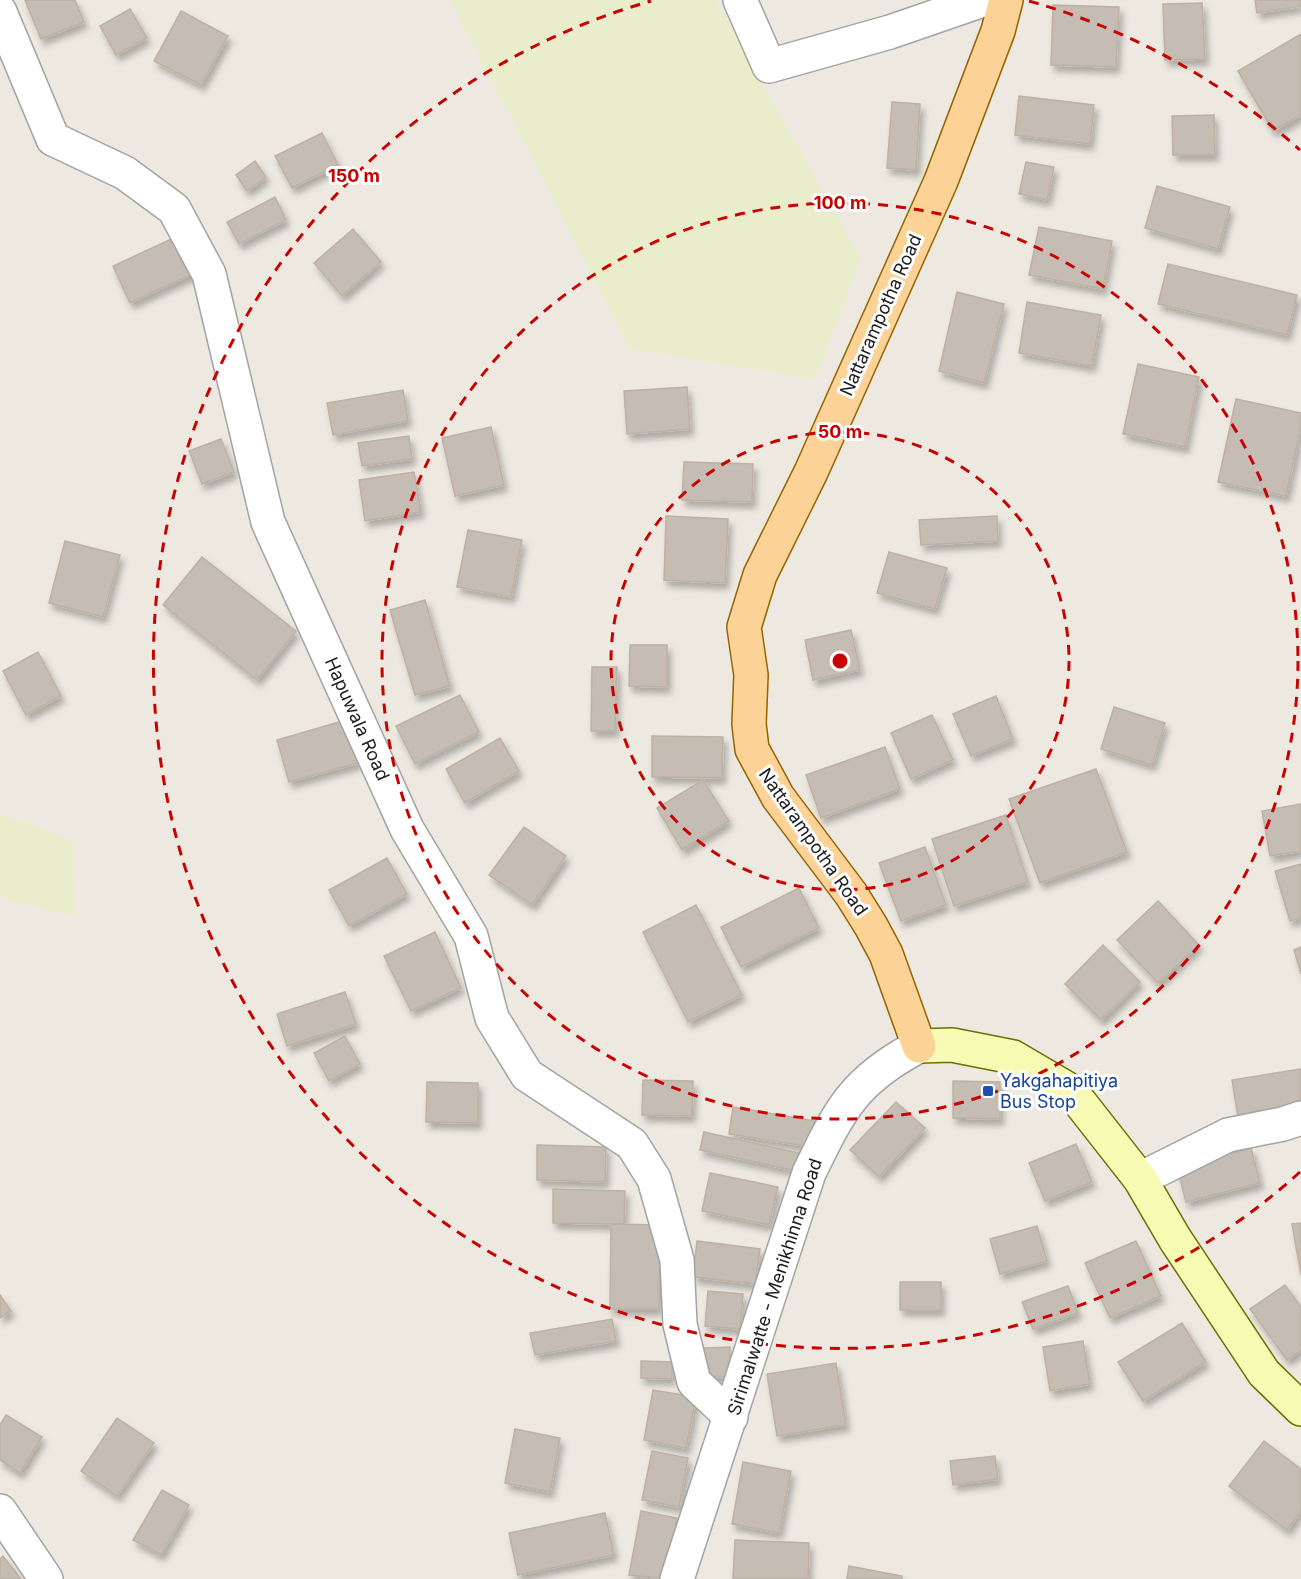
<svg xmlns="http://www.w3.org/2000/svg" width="1301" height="1579" font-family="Inter,sans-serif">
<defs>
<filter id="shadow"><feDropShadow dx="3.5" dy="6" stdDeviation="3" flood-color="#0004"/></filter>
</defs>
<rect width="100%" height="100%" fill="#ede9e1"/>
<g fill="#eaedcb">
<path d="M450,0H715L861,258L815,379L630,348Z"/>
<path d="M0,814L73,840L75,917L0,897Z"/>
</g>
<g fill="#c5bcb4" stroke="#bfb0a3" stroke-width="1.5" filter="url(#shadow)">
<path d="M25,0H75L84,22L41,39Z"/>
<path d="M1255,0H1301V6L1257,13Z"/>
<path d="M1202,3L1205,59L1165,60L1163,4Z"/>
<path d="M1053,5L1119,7L1116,67L1051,65Z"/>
<path d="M130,9L147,38L116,55L100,26Z"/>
<path d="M181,11L228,36L201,85L154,61Z"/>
<path d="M1301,34V115L1273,131L1238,71Z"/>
<path d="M1019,96L1094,105L1090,144L1015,135Z"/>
<path d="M892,102L920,104L916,170L887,168Z"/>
<path d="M1214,115L1215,155H1173L1172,116Z"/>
<path d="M322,133L338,165L292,188L275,156Z"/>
<path d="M255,161L266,177L247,191L236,175Z"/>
<path d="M1026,162L1054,167L1047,200L1019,194Z"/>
<path d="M1157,186L1230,207L1218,249L1145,228Z"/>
<path d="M275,197L286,220L239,244L227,222Z"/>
<path d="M1039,227L1112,241L1103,289L1029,275Z"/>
<path d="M353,229L381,262L342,296L314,263Z"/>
<path d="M180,235L197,272L130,303L113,266Z"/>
<path d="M1168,264L1297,295L1287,335L1158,304Z"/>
<path d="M957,292L1004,304L984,383L939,371Z"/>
<path d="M1027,302L1101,315L1092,366L1019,353Z"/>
<path d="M1138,364L1199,377L1185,447L1123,434Z"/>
<path d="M687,387L690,429L627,434L624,391Z"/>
<path d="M403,390L408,421L333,435L327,403Z"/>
<path d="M1236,399L1301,413V427L1286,496L1218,482Z"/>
<path d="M491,427L504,485L455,496L442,438Z"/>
<path d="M409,436L412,459L362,466L358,443Z"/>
<path d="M221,439L234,472L202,484L189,451Z"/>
<path d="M684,462L753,464L752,502L682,500Z"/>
<path d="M414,472L421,512L365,521L359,480Z"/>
<path d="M666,516L728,519L725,583L664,580Z"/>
<path d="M997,516L998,541L921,545L919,520Z"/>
<path d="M468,530L522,540L511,597L457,587Z"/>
<path d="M65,541L120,555L103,617L49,603Z"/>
<path d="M889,552L947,568L935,609L877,593Z"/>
<path d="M202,557L296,631L257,680L163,605Z"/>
<path d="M425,600L450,686L415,695L390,610Z"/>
<path d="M851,630L860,670L813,680L805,640Z"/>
<path d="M630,645H667V687L629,686Z"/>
<path d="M38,652L61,696L26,715L3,671Z"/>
<path d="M592,667H617L615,731H591Z"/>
<path d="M460,695L479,732L415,764L396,726Z"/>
<path d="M996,696L1013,739L971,756L953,714Z"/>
<path d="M1114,707L1165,723L1152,765L1101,749Z"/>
<path d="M932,715L953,760L911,779L891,733Z"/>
<path d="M346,720L358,763L289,782L277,740Z"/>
<path d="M652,736L723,737L722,778L652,777Z"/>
<path d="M500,738L519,771L465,803L446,769Z"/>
<path d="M885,747L900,789L821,818L806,775Z"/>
<path d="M1096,769L1127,852L1040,883L1009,799Z"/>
<path d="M703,780L729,821L682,850L657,808Z"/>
<path d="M1301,804V851L1270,856L1262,811Z"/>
<path d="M1006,815L1028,882L954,906L932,839Z"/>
<path d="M524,827L566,856L532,905L489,875Z"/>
<path d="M925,847L946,905L901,921L879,863Z"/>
<path d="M387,858L407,894L349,926L329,890Z"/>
<path d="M1301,864V918L1290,921L1275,871Z"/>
<path d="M799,888L819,928L741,967L721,927Z"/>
<path d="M1158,901L1199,945L1158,983L1117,940Z"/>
<path d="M696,905L742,995L688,1022L643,932Z"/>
<path d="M435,932L461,988L411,1011L384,956Z"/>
<path d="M1103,945L1140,982L1101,1020L1065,984Z"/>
<path d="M1301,947V974L1294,950Z"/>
<path d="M345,992L356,1024L287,1046L277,1014Z"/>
<path d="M345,1036L360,1064L329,1081L314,1053Z"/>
<path d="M1301,1069V1107L1238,1117L1232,1080Z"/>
<path d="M643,1080L693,1081L692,1116L642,1115Z"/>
<path d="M953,1081L1000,1082V1119L953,1118Z"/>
<path d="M427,1082L478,1083V1123L426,1122Z"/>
<path d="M896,1102L925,1128L879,1177L850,1150Z"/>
<path d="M733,1107L815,1121L811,1147L729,1134Z"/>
<path d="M704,1132L804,1154L800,1172L700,1150Z"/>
<path d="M1076,1144L1092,1182L1045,1201L1029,1163Z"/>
<path d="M537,1145L606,1147L605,1182L537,1180Z"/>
<path d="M1251,1148L1260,1183L1186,1202L1177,1167Z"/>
<path d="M710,1173L778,1187L769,1225L702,1211Z"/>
<path d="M553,1189L625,1191L624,1224L553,1223Z"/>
<path d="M1301,1223V1275L1292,1224Z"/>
<path d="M611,1224L660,1225L659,1309H610Z"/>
<path d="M1037,1226L1047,1261L1000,1274L990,1239Z"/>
<path d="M697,1241L760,1249L755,1284L693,1277Z"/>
<path d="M1136,1241L1161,1296L1110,1318L1085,1263Z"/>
<rect x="900" y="1282" width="41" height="28"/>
<path d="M1285,1285L1301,1307V1350L1287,1360L1250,1309Z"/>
<path d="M1068,1286L1078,1313L1033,1329L1022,1302Z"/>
<path d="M708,1291L743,1294L740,1329L705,1326Z"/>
<path d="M0,1295L11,1311L0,1318Z"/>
<path d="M612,1319L616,1341L535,1355L530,1333Z"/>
<path d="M1182,1323L1206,1362L1143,1401L1118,1362Z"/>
<path d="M1083,1341L1090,1384L1050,1391L1043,1347Z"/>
<path d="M730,1347V1376L704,1377V1348Z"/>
<path d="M641,1361L672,1362V1379L641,1378Z"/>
<path d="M836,1363L846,1425L777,1436L767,1374Z"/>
<path d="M653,1390L696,1397L686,1448L644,1440Z"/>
<path d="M6,1415L42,1437L20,1473L0,1460V1425Z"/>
<path d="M117,1418L154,1443L117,1496L81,1471Z"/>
<path d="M515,1429L560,1438L550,1492L505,1483Z"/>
<path d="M1264,1441L1301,1469V1511L1287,1530L1229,1486Z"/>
<path d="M652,1451L688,1458L679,1507L642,1500Z"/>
<path d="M995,1456L998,1479L953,1485L950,1461Z"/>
<path d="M743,1462L791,1471L779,1533L732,1524Z"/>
<path d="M162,1490L189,1505L161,1555L133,1540Z"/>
<path d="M641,1511L677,1518L666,1579L629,1575Z"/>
<path d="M605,1513L614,1555L518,1575L509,1533Z"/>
<path d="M735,1540L809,1543L808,1579H733Z"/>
<path d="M3,1556L21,1579H0V1559Z"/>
<path d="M849,1566L902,1576V1579H847Z"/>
</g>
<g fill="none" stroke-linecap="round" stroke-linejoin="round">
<defs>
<g id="minor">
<path d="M740,0L769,66L890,32L983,0"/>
<path d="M0,12L53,139L125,173L174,209L209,274L268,522L407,829L471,936L492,1018L527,1075L632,1144L654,1179L677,1260L680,1324L694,1382L731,1417"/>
<path d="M1140,1179L1228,1135L1283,1124L1301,1118"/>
<path d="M0,1511L46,1579"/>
</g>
<path id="tertiary" d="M677,1579L809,1173C840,1109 854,1080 919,1046"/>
<path id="secondary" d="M919,1046L952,1045L1013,1057L1071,1091L1140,1179L1175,1239L1264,1373L1301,1409"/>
<path id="primary" d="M919,1046L886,954L871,926L851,894L778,797L752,749L749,724L751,675L744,627L760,575L811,472L941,181L998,31L1006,0"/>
</defs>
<use href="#minor" stroke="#a3a3a3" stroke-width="36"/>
<use href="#tertiary" stroke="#a3a3a3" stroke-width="36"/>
<use href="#secondary" stroke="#657203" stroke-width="36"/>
<use href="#primary" stroke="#936400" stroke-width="36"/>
<use href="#minor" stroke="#fff" stroke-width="33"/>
<use href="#tertiary" stroke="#fff" stroke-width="33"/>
<use href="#secondary" stroke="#f6fab2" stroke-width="33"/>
<use href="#primary" stroke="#fdd296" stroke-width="33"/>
</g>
<g fill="none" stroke="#c70200" stroke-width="3" stroke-dasharray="10 8">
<circle cx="840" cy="661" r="229"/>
<circle cx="840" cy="661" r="458"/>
<path d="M1300 1172A687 687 0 1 1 651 1M1029 1A687 687 0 0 1 1300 150"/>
</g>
<rect fill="#1a4fb4" stroke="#fff" stroke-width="2" x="982" y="1085" width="12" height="12" rx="3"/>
<g text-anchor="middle" stroke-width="6" stroke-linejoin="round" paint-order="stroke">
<g font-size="18" fill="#1c1c1c" stroke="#fff">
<text transform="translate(881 315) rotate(-66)" y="6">Nattarampotha Road</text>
<text transform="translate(357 719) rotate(66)" y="6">Hapuwala Road</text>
<text transform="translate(813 842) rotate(55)" y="6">Nattarampotha Road</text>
<text transform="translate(775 1287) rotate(-72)" y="6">Sirimalwatte - Menikhinna Road</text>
</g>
<g font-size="18" fill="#164399" stroke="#fff" text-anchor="start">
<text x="1000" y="1087">Yakgahapitiya<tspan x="1000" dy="21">Bus Stop</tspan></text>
</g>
</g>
<circle cx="840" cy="661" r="9" fill="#c70200" stroke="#fff" stroke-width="3"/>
<g font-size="18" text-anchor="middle" font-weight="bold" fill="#c70200" stroke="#fff" stroke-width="6" stroke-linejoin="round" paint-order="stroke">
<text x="354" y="182">150 m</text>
<text x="840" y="209">100 m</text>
<text x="840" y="438">50 m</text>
</g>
</svg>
